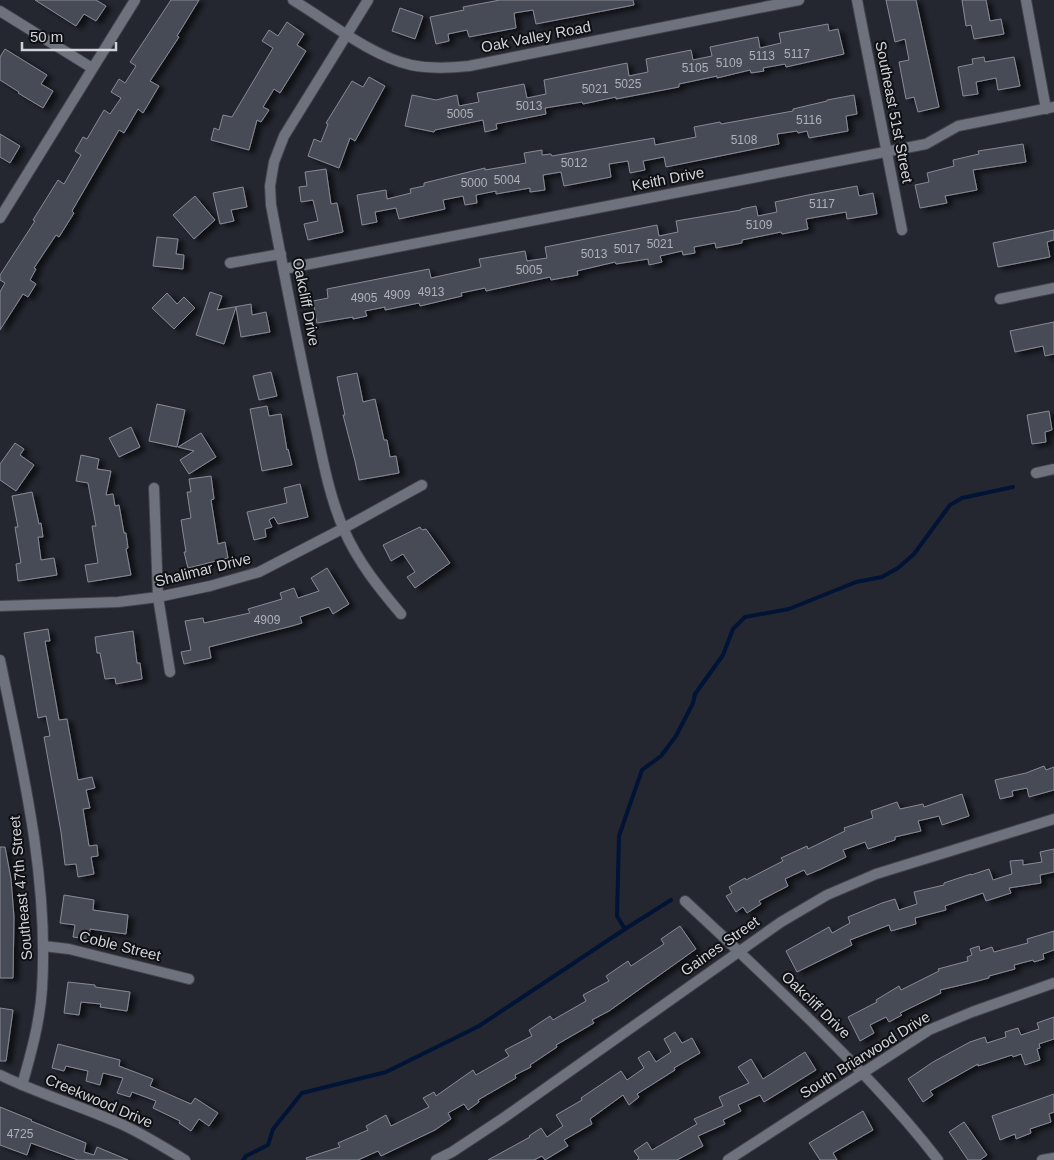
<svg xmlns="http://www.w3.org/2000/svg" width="1054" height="1160" font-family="Arial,sans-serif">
<defs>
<filter id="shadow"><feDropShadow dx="5.5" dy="3" stdDeviation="2.5" flood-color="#0009"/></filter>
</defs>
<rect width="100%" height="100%" fill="#242730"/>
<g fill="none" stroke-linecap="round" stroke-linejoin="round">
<g stroke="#011435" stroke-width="4">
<path d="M625,929L671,900"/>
<path d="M243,1160L246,1156L268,1145L273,1129L302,1093L386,1072L451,1040L479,1026L625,929L617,916L619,836L642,770L661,756L676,736L693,703L695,694L723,655L733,629L745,617L789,609L856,582L882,577L898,568L914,554L950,505L962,498L1013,487"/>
</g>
</g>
<g fill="#474b55" stroke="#878a96" filter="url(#shadow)">
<path d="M35,0H96L106,6L96,21L84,14L76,26Z"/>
<path d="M171,0H199L177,36L179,37L150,81L159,86L143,113L138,109L124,133L119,130L72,211L74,213L59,237L56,235L34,268L36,269L30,280L36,284L28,297L23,294L0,330V292L5,283L0,280V275L35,221L33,220L58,180L64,184L75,165L81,155L75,151L83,137L87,139L104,110L110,114L121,98L111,92L119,79L125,83L136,66L130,62Z"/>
<path d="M500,0H633L634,5L536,24L533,10L514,13L516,28L469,37L467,30L448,34L449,41L436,44L430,17L464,10L463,7Z"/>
<path d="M886,0H916L939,107L918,112L914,97L906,99L899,62L909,60L905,39L895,42Z"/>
<path d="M962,0H986L990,21L1001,19L1004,34L974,39L971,25L966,26Z"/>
<path d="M400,8L423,16L415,39L392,31Z"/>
<path d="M287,22L304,34L297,45L306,51L280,93L274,89L263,107L269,110L261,122L257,120L249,150L211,140L214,128L219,130L223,115L232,117L273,48L262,41L269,30L278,36Z"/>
<path d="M828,24L829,31L838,29L844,54L786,67L785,64L763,68L764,71L751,73L750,70L717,78V76L679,84V87L616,99V97L583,104L582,102L545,108L546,114L496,124L497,129L485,132L483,120L435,130L434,132L405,126L412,95L436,100L457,95L459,106L479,102L477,93L524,84L527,98L546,94L544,80L627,63L629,76L648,72L646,59L691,50L693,60L712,56L710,47L758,37L760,48L781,43L779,33Z"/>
<path d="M5,49L47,75L41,84L53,91L43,108L18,93L19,92L0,80V57Z"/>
<path d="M984,57L985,62L1014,57L1020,86L998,90L996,78L976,82L978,94L963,96L958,67L973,64L972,59Z"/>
<path d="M369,77L385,86L355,141L350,138L339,168L308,156L314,139L321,142L328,124L326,123L352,81L363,87Z"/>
<path d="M854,95L857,114L846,116L848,131L809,138L807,131L798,133L797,131L777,134L779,144L666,167L664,157L643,161L645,170L630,173L628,161L609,164L611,177L564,186L561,172L543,175L545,190L530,192V188L496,194V191L476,195L477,203L465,205L463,196L443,200L445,209L399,219L396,208L375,212L377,222L362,225L357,195L386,190L387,199L411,193L410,189L424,186V183L485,168V170L526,163L524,153L542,150V155L551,154L552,156L654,138L655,145L696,137L694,127L720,122L721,124L793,111V109L827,101V100Z"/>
<path d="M0,134L20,146L10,163L0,157Z"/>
<path d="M1023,144L1026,162L973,170L977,190L945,196L947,203L920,208L915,185L929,182L927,173L954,166L953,160L979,154L978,151Z"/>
<path d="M326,169L331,204L337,203L343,232L308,240L304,224L318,221L313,200L301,202L299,187L307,186L305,172Z"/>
<path d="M857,186L859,196L873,193L877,214L847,219L846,212L806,219L808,229L782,234L781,232L742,240V243L716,248L715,243L694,247L695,253L683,255L682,251L660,256L662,262L649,265L648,259L616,264L615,262L577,271L578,275L551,280L550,277L486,291L485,288L461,293L462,296L420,306L419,303L385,310V307L365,311L367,316L353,319V317L317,323L313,301L328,298L327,289L429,269L431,278L481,267L479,259L525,251L527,261L547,258L545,247L657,225L659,236L678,232L676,221L741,210V209L756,206L758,216L777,212L775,202L808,195Z"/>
<path d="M243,187L247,207L231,210L234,221L220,224L213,193Z"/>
<path d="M195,196L215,220L194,239L173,215Z"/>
<path d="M1054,230V240L1047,242L1050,257L998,267L993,243Z"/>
<path d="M157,237L178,239L176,254L184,255L183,269L153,266Z"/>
<path d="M210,292L222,296L217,310L251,304L252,315L266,312L270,332L241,337L236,307L224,344L196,335Z"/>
<path d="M167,293L177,304L184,297L195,308L174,329L152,308Z"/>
<path d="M1054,322V354L1045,356L1043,346L1015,352L1010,331Z"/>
<path d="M271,372L277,396L259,400L253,376Z"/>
<path d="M357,373L363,402L375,399L384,440H387L390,457L396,456L399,473L359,480L355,461L343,415H345L337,377Z"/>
<path d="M157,404L185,410L177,447L149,441Z"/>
<path d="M267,406L269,416L281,414L287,450L288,449L292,465L262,471L250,409Z"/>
<path d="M1049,411L1052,430L1045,432L1046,442L1032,444L1027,415Z"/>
<path d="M131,427L140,447L119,457L109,438Z"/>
<path d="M201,433L216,457L189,474L180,460L194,451L178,447Z"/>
<path d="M15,443L24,449L20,455L34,465L16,491L0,480V464Z"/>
<path d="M81,455L99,459L97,469L111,471L106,495L113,494L115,506L119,505L124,533H126L128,548L126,549L131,575L88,582L85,565L98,563L92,526H96L88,483L76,481Z"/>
<path d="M211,476L214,499L211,500L218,544L225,542L228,558L188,568L184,552H186L181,520L191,518L187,492H191L189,479Z"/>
<path d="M300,484L308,517L278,524L274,517L269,520L272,527L265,529L266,537L254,540L247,512L287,503L284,488Z"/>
<path d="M32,492L39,524L41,523L43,537H38L41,560L54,558L57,575L18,581L16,564L21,563L15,527H18L12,496Z"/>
<path d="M420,527L422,530L426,529L450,563L415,588L407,577L415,572L403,554L391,561L383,545Z"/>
<path d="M327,568L349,604L333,614L329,607L300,617L302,623L292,626L209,647L211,658L184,664L181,652L191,650L185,621L203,618L204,623L250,613L248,609L282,599L280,593L294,588L298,598L319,591L311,578Z"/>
<path d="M48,629L50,641H45L59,720L67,719L78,780L92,777L95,788L86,790L90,808L83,809L89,846L97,845L98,856L91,857L94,874L78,877L76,864L65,865L61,832L44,737L50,736L46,716L38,718L24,633Z"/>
<path d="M133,631L137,663H140L142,679L116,684L115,678L105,679L100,653H97L95,637Z"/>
<path d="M1044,766L1046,770L1054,767V790L1029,797L1027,788L1012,791L1013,796L1000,799L995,780L1026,773Z"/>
<path d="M962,794L969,816L942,825L939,816L918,821L921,831L895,837V840L868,849L865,842L843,850L846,857L821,869L807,875L804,870L785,879L788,886L759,901L761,904L747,913L743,907L736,912L726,896L732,893L729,887L745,878L746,880L783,861L781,858L807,846L808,849L845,831L844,828L873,818L871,811L897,802L900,809L923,804L924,807Z"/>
<path d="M0,847H5L11,879L14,917L13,978H0Z"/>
<path d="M1054,849V872L1040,875L1041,883L1009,888L1011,893L986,901L983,893L945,906L946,910L915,918L916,924L891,931L889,925L850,940L852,945L797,972L786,951L829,927L832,933L850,923L848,917L882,903L895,899L899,910L917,904L914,892L944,885V883L971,874V875L989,869L993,880L1012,874L1010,861L1023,860V865L1042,862L1040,852Z"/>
<path d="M64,895L94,900L93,910L128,915L126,934L90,929L89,939L73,937L75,925L60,923Z"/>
<path d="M680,926L696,949L609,1011L592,1020L594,1023L556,1045L557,1047L530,1065L531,1067L515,1075L516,1078L478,1100L479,1102L468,1110L464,1104L448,1113L451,1119L435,1130L381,1156L378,1151L358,1160H307L306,1158L340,1147L338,1143L368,1130L366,1126L386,1115L391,1126L429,1107L423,1098L434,1092L436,1096L473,1070L476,1075L509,1056L505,1050L532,1036L529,1030L550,1016L553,1020L586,1001L583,995L609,981L606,976L628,961L631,966L664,944L661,939Z"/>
<path d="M1054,931V950L1043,954L1044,959L1034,962L1033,960L1014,965L1015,969L989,976V978L974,982L940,990L941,993L900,1013L902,1015L889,1022L886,1017L870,1025L874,1033L860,1041L848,1017L877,1002L876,1000L899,986L901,990L939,971L938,969L968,961L967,957L972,955L970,949L979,946L980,951L992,947L994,952L1028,943L1027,939Z"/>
<path d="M68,982L95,985V987L130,992L127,1011L100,1007L101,1004L81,1002L79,1015L64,1013Z"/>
<path d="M0,1008L13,1010L6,1061H0Z"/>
<path d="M1054,1017V1039L1039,1044L1040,1048L1037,1049L1040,1060L1025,1065L1021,1054L1013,1057L1012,1055L978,1066V1064L930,1091L933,1095L923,1102L908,1079L933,1062L970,1042L985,1037L987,1043L1006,1037L1005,1032L1018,1028L1021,1035L1039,1029L1037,1023Z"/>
<path d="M675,1032L682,1043L692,1038L700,1053L674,1068L675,1070L637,1094L639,1097L629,1105L623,1095L590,1119L592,1124L564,1140L568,1146L545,1160L542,1156L534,1160H488L530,1137L529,1136L541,1128L547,1137L563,1126L556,1115L582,1100L581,1098L621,1071L627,1080L644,1068L638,1058L649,1051L656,1062L671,1052L664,1039Z"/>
<path d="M58,1044L120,1060L119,1066L153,1079L150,1086L191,1104L195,1098L218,1113L209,1126L199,1119L191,1131L179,1123L180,1121L153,1108L156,1101L132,1092L130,1097L117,1093L123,1078L103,1073L100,1085L86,1081L88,1071L66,1066L64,1071L52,1068Z"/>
<path d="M805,1052L816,1070L764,1102L760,1095L738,1105L741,1111L723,1120L725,1124L698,1136L703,1146L677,1160H637L639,1158L634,1151L647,1142L652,1150L697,1124L694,1119L723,1106L719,1097L749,1083L738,1067L751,1059L763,1079Z"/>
<path d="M1054,1094V1112L1049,1114L1051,1122L1030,1129L1031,1133L1016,1139L1015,1134L1000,1140L992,1116Z"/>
<path d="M0,1107L32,1120L31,1121L86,1143L84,1152L94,1155L97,1147L128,1160H78L31,1143L27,1155L0,1145Z"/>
<path d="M863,1111L873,1130L833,1153L837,1160H820L809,1143Z"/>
<path d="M964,1122L987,1155L980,1160H968L949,1132Z"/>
</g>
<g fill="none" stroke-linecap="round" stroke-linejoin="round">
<defs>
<g id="minor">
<path d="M293,0C328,21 371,56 411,65C430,69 450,68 469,66L799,0"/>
<path d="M368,0L284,136L274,162L270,186L271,205C285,278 299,352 315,424C323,460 329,496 344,530C358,562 379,588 401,614"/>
<path d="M857,0L902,230"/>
<path d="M1026,0L1046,109"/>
<path d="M0,11L92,68"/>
<path d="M0,218L135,0"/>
<path d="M230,263L281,254"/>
<path d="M284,269L926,144L958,126L1054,107"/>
<path d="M1000,299L1054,288"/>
<path d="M1036,473L1054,469"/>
<path d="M154,488L158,597L170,672"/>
<path d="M0,606L118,602L158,597L210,586L259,572L344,528L422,485"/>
<path d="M0,660C22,767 49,878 42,989C40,1021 31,1054 22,1085"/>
<path d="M685,901C727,940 768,979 809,1019C854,1064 899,1109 938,1160"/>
<path d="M43,946L69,949L189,979"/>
<path d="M0,1075C39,1094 81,1106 121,1124C143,1134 164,1147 185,1160"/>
<path d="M436,1160L452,1152L502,1119L781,922L827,895L876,874L1054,819"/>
<path d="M728,1160L929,1030L972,1012L1054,983"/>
<path d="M1042,1160L1054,1158"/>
</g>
</defs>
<use href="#minor" stroke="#40434a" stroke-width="12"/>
<use href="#minor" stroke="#6e727d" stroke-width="10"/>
</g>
<g text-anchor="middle" stroke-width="4" stroke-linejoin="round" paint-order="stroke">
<g font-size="12" fill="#aeb1b8">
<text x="797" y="58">5117</text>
<text x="762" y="60">5113</text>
<text x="729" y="67">5109</text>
<text x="695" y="72">5105</text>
<text x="628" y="88">5025</text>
<text x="595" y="93">5021</text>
<text x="529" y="110">5013</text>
<text x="460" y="118">5005</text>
<text x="809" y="124">5116</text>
<text x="744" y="144">5108</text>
<text x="574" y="167">5012</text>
<text x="507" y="184">5004</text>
<text x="474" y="187">5000</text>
<text x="822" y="208">5117</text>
<text x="759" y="229">5109</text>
<text x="660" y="248">5021</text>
<text x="627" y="253">5017</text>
<text x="594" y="258">5013</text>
<text x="529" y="274">5005</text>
<text x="431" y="296">4913</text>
<text x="397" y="299">4909</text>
<text x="364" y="302">4905</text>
<text x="267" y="624">4909</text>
<text x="20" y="1138">4725</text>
</g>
<g font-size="15" fill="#d1d3d9" stroke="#0f1014">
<text transform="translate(536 37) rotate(-11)" y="5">Oak Valley Road</text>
<text transform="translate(894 112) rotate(79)" y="5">Southeast 51st Street</text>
<text transform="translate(668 179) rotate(-11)" y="5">Keith Drive</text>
<text transform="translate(306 302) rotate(79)" y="5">Oakcliff Drive</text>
<text transform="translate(203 570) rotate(-14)" y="5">Shalimar Drive</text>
<text transform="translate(21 888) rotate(-95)" y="5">Southeast 47th Street</text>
<text transform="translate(120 946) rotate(14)" y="5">Coble Street</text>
<text transform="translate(720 946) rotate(-35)" y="5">Gaines Street</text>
<text transform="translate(816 1005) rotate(44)" y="5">Oakcliff Drive</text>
<text transform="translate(865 1055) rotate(-32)" y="5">South Briarwood Drive</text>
<text transform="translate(99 1101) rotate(23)" y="5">Creekwood Drive</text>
</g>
</g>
<path d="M22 42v8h94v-8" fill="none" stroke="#d1d3d9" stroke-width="2.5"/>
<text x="30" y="42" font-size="15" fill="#d1d3d9" stroke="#0f1014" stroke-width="4" paint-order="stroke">50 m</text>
</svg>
